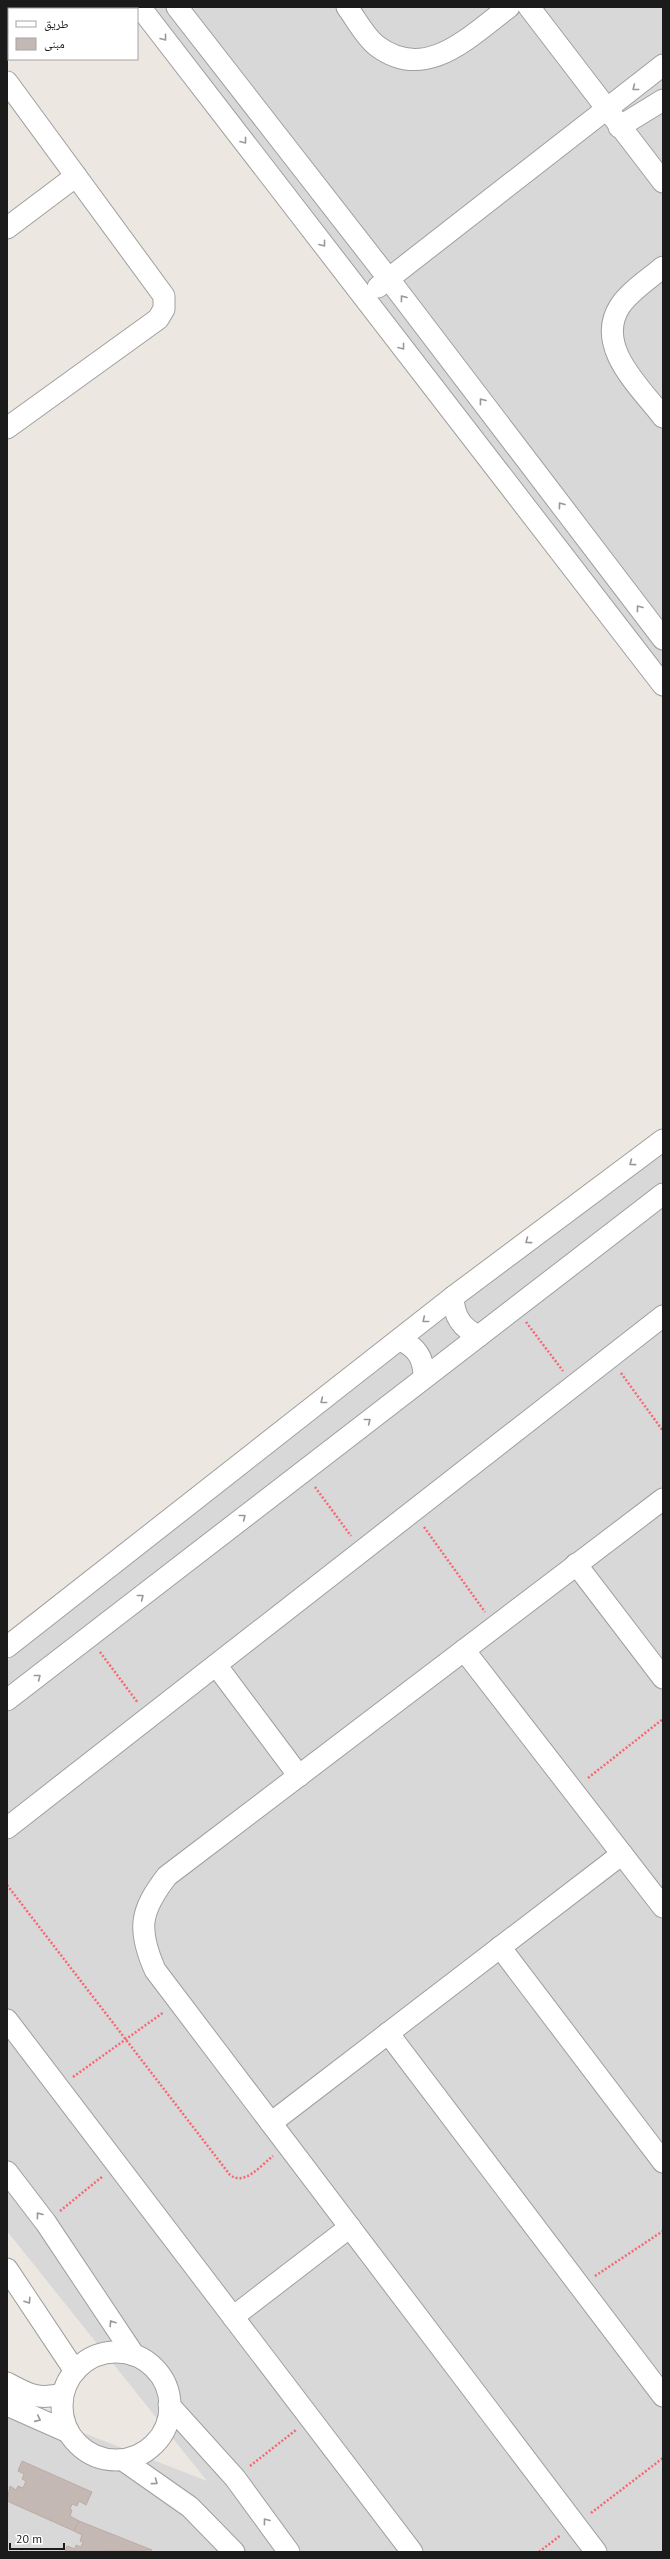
<svg xmlns="http://www.w3.org/2000/svg" width="670" height="2559" font-family="'PT Sans','Noto Naskh Arabic',sans-serif">
<rect width="100%" height="100%" fill="#ede7e1"/>
<g fill="#d9d8d8">
<path d="M144,7H663V672Z"/>
<path d="M663,1147V2552H7V2399L45,2418L207,2481L7,2231V1661Z"/>
</g>
<g fill="#c4b8b4" stroke="#beaba3">
<path d="M22,2461L92,2492L86,2505L79,2501L77,2506L72,2504L70,2509L72,2510L70,2516L79,2521L74,2531L7,2501L10,2486L16,2490L18,2486L23,2488L26,2481L22,2479L24,2474L18,2471Z"/>
<path d="M79,2521L152,2550L65,2552L67,2546L75,2549L76,2545L81,2547L83,2542L80,2541L82,2535L74,2531Z"/>
</g>
<g fill="none" stroke-linecap="round" stroke-linejoin="round">
<defs>
<g id="minor">
<path d="M140,7L663,685"/>
<path d="M177,7L388,278L663,639"/>
<path d="M347,7C356,19 365,37 377,46C426,83 470,36 509,7"/>
<path d="M529,7L663,182"/>
<path d="M7,82L164,296V309L158,319L7,428"/>
<path d="M619,127L663,100"/>
<path d="M7,228L76,176"/>
<path d="M663,267C649,279 630,291 620,306C594,346 640,387 663,417"/>
<path d="M378,287L663,65"/>
<path d="M453,1297C454,1316 461,1328 479,1336"/>
<path d="M400,1340C417,1347 424,1359 424,1377"/>
<path d="M576,1564L663,1678"/>
<path d="M7,1647L453,1297L663,1140"/>
<path d="M464,1650L663,1907"/>
<path d="M216,1665L299,1776"/>
<path d="M7,1700L663,1194"/>
<path d="M7,1828L663,1316"/>
<path d="M500,1947L663,2162"/>
<path d="M7,2020L412,2552"/>
<path d="M388,2033L663,2396"/>
<path d="M271,2123L622,1854"/>
<path d="M7,2172L46,2223L134,2355"/>
<path d="M7,2269L75,2371"/>
<path d="M233,2317L350,2227"/>
<circle cx="116" cy="2406" r="54"/>
<path d="M7,2383C29,2395 38,2400 63,2394"/>
<path d="M7,2405L68,2432"/>
<path d="M169,2405L235,2478L289,2552"/>
<path d="M123,2460L190,2507L234,2552"/>
<path d="M596,2552L155,1970C137,1929 140,1911 167,1876L663,1499"/>
</g>
</defs>
<use href="#minor" stroke="#9f9f9f" stroke-width="23"/>
<g stroke="#f86771" stroke-width="2.5" stroke-dasharray="2 2" stroke-linecap="butt">
<path d="M526,1322L563,1371"/>
<path d="M621,1373L663,1431"/>
<path d="M315,1487L351,1536"/>
<path d="M424,1527L485,1612"/>
<path d="M100,1652L138,1703"/>
<path d="M588,1778L663,1719"/>
<path d="M7,1885L230,2175C245,2186 260,2166 273,2156"/>
<path d="M73,2077L164,2012"/>
<path d="M60,2211L103,2176"/>
<path d="M595,2276L663,2231"/>
<path d="M250,2466L296,2430"/>
<path d="M591,2513L663,2458"/>
<path d="M539,2552L561,2535"/>
</g>
<use href="#minor" stroke="#fff" stroke-width="21"/>
</g>
<defs><path id="oneway-chevron" d="M-2-3.5L2.5 0L-2 3.5" fill="none" stroke-width="1.6" stroke-linecap="round" stroke-linejoin="round"/></defs>
<g stroke="#989898">
<use href="#oneway-chevron" transform="translate(164 38) rotate(52)"/>
<use href="#oneway-chevron" transform="translate(635 88) rotate(142)"/>
<use href="#oneway-chevron" transform="translate(244 141) rotate(52)"/>
<use href="#oneway-chevron" transform="translate(323 244) rotate(52)"/>
<use href="#oneway-chevron" transform="translate(403 298) rotate(-127)"/>
<use href="#oneway-chevron" transform="translate(402 347) rotate(52)"/>
<use href="#oneway-chevron" transform="translate(482 401) rotate(-127)"/>
<use href="#oneway-chevron" transform="translate(561 505) rotate(-127)"/>
<use href="#oneway-chevron" transform="translate(639 608) rotate(-127)"/>
<use href="#oneway-chevron" transform="translate(632 1163) rotate(143)"/>
<use href="#oneway-chevron" transform="translate(528 1241) rotate(143)"/>
<use href="#oneway-chevron" transform="translate(425 1320) rotate(141)"/>
<use href="#oneway-chevron" transform="translate(323 1401) rotate(142)"/>
<use href="#oneway-chevron" transform="translate(368 1421) rotate(-38)"/>
<use href="#oneway-chevron" transform="translate(243 1517) rotate(-38)"/>
<use href="#oneway-chevron" transform="translate(141 1597) rotate(-38)"/>
<use href="#oneway-chevron" transform="translate(38 1677) rotate(-38)"/>
<use href="#oneway-chevron" transform="translate(39 2215) rotate(-127)"/>
<use href="#oneway-chevron" transform="translate(28 2301) rotate(57)"/>
<use href="#oneway-chevron" transform="translate(112 2323) rotate(-123)"/>
<use href="#oneway-chevron" transform="translate(38 2419) rotate(24)"/>
<use href="#oneway-chevron" transform="translate(155 2482) rotate(36)"/>
<use href="#oneway-chevron" transform="translate(266 2521) rotate(-127)"/>
</g>
<rect width="670" height="2559" fill="none" stroke="#1b1b1b" stroke-width="16"/>
<rect x="8" y="8" width="130" height="52" fill="#ffffff" stroke="#a4a4a4"/>
<rect x="16" y="21" width="20" height="6" fill="#ffffff" stroke="#a4a4a4"/>
<text x="44" y="28" font-size="12" fill="#1b1b1b">طريق</text>
<rect x="16" y="38" width="20" height="12" fill="#c4b8b4" stroke="#a4a4a4"/>
<text x="44" y="48" font-size="12" fill="#1b1b1b">مبنى</text>
<path d="M10 2543v6h54v-6" fill="none" stroke="#1b1b1b" stroke-width="2"/>
<text x="16" y="2543" font-size="12" fill="#1b1b1b" stroke="#ffffff" stroke-width="3" paint-order="stroke">20 m</text>
</svg>
